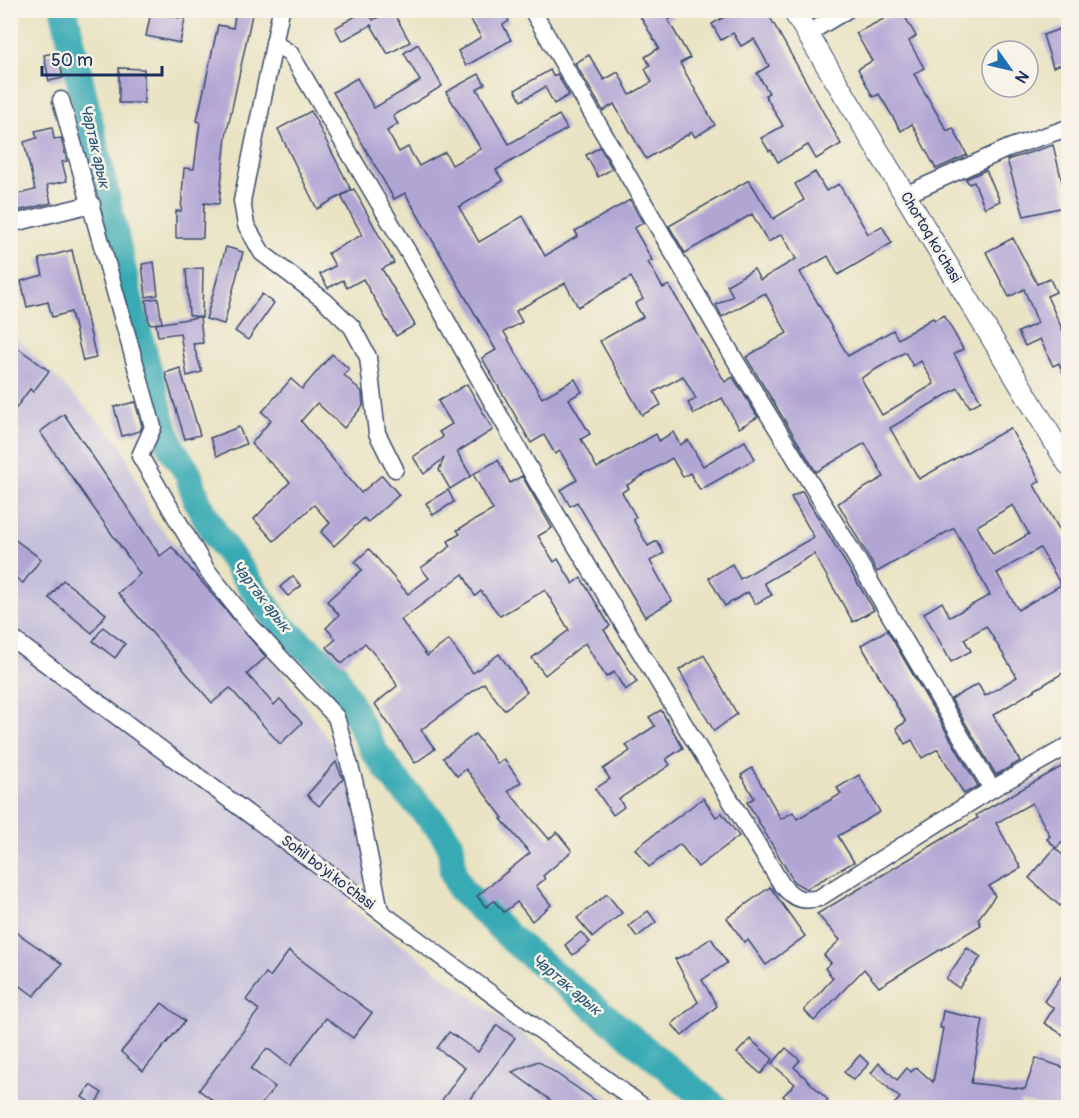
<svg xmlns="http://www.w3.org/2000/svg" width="1079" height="1118" font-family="Pangolin,sans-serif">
<rect width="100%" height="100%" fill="#f7f3e8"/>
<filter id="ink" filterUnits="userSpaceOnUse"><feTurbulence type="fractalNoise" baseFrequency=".0167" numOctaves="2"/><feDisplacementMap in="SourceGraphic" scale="12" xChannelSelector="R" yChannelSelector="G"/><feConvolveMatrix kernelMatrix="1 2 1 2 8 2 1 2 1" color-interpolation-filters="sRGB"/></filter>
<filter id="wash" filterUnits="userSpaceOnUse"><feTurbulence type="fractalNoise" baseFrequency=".008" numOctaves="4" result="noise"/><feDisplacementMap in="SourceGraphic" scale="24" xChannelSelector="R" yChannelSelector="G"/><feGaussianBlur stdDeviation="1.35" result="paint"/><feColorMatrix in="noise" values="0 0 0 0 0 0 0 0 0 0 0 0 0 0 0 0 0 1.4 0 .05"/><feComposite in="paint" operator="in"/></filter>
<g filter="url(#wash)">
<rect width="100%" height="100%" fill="#e9e3c3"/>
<path fill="#c6c0da" d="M10,331L121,444L152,518L270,654L349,771L368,876L346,904L622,1107H11Z"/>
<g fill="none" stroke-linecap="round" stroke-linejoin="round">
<path stroke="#39aab4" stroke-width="28" d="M64,10L130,302L163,425L172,449L188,473L198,503L217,537L279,625L333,671L374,751L397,782L441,830L451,846L453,872L460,889L515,942L716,1108"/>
</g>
<g id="blocks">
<g fill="#b1a5d4" fill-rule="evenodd">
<path d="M236,10H253L226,136L219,204L204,203L203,238H176V211H181L184,168L194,169L200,122L197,121L218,25L233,28Z"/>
<path d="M366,10L373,20L392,10L410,42L388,54L371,25L342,41L335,28Z"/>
<path d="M465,10H503L509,21L503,25L511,40L466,66L458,51L481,37Z"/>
<path d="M650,10H684L668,20L690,58L680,63L715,125L695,137L692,132L646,159L614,104L603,111L575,63L589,55L604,80L618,72L630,95L652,82L645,69L650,65L645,57L659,48L640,16Z"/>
<path d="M736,10H766L841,144L816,159L808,145L778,162L771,150L769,151L761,138L783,126L765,95L769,93L757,73L769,66L754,39L741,46L733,33L721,40L712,24Z"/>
<path d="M901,10L916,36L909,41L924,68L914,74L947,131L953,128L967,155L936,169L912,124L901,131L879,94L873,97L858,69L872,61L856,33Z"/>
<path d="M151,12L185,19L180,43L146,36Z"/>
<path d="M1068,26V62L1053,67L1043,35Z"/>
<path d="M418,44L442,86L393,116L398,124L387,131L399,152L408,147L419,166L445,152L452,165L481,149L446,92L479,74L485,84L477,89L509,144L559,115L567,129L496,170L503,181L459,207L479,242L523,216L545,256L578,236L575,231L630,200L643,223L634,228L652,260L648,262L663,288L669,285L725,382L733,377L758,417L739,428L722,398L694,414L688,403L696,399L683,376L654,392L661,405L642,415L600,341L643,317L635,304L643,299L631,277L578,307L565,283L516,311L522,322L504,332L542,398L575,379L582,392L569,399L590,434L581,439L597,468L656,434L659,441L673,432L680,445L688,440L703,466L745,441L755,459L700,490L690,473L683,477L672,458L627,485L629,488L622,492L636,517L633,519L648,546L657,541L664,553L650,561L672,601L645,617L577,502L570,506L561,490L577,480L560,451L555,454L544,435L531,443L482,358L496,350L405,193L394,199L333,92L357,78L374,108L420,81L404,53Z"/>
<path d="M58,52L63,78L49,81L44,55Z"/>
<path d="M119,68L144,69V103H119Z"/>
<path d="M550,70L553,76L557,74L569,95L554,104L545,87L521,101L515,90Z"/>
<path d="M311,111L351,190L317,209L278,129Z"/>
<path d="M52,127L54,139L61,138L67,161L62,162L67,181L47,185L51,203L13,212L10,196L35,190L24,142L37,138L35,131Z"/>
<path d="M1053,145L1068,206L1024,216L1007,160Z"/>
<path d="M600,147L612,169L598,177L586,155Z"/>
<path d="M986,170L1000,201L985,208L974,182L969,184L966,179Z"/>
<path d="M815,172L826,191L839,184L868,234L882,226L892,243L838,275L828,256L800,272L848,356L893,330L898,339L933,318L935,320L944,315L963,349L954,354L981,401L970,407L958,388L890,428L919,479L1010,428L1040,481L1034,485L1068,545V670L993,715L1020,761L996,775L951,699L978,684L985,696L1017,677L986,626L964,639L971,651L951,662L924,613L942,602L950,617L990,595L954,528L877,572L838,503L884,477L865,443L816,472L746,357L787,333L765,293L722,317L716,305L733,296L727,285L754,269L760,280L796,259L782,234L768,242L752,214L685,253L669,226L749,180L773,219L804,200L795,184ZM905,352L913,366L921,361L934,384L882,415L861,378ZM1013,505L1029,534L993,555L977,526ZM1040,548L1061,585L1018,610L997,573Z"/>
<path d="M354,189L394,263L382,269L415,325L396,336L363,279L347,288L343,280L328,288L320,274L335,266L328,253L362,235L341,196Z"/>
<path d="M1013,238L1037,284L1050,279L1056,292L1047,296L1068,342V385L1059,363L1053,366L1040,339L1025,346L1018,332L1038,323L1024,289L1009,297L986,252Z"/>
<path d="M226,247L243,252L224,324L206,319Z"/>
<path d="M72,250L96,358L83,361L71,312L52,317L48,302L27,307L21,281L43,275L39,259Z"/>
<path d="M154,262L158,295L146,297L142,264Z"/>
<path d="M203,268L202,318L200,317L203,343L193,344L202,372L187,376L180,333L158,336L156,324L199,317L189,315L186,269Z"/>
<path d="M262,294L274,303L248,340L235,331Z"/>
<path d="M158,298L162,323L149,324L146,300Z"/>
<path d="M10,342L49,371L33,392L30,389L10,416Z"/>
<path d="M332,354L349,369L344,375L362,392L363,406L344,428L317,403L301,421L361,493L382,475L399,495L368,522L364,518L334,546L321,532L330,523L314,505L274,541L254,519L290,482L251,444L271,420L262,412L291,379L302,389Z"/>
<path d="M180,368L200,435L185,439L165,373Z"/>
<path d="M467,384L493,430L457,452L471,476L450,489L439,470L444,458L424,474L413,457L443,437L439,432L452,424L438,401Z"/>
<path d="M135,402L142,426L140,431L122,436L114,407Z"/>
<path d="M64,414L160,556L172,547L266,657L247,674L274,705L280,699L302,723L280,744L230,688L212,703L118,593L140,574L40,432Z"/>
<path d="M239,427L246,444L217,456L210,438Z"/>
<path d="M498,460L510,483L522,476L552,528L538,536L554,562L558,559L573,584L581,578L610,626L604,630L637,682L625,690L614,672L606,677L585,643L545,675L532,658L569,630L545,590L500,616L481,591L475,596L463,574L401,620L427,656L449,640L473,673L499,654L527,692L504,710L484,683L421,730L435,749L415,763L375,704L397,686L392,676L365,643L342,664L327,647L336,639L326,628L339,615L327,601L362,570L355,562L369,549L408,594L429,578L421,568L451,546L448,541L460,534L457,530L493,510L473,474Z"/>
<path d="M448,490L454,502L433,515L426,503Z"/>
<path d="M802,491L874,610L853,622L814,554L764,583L772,595L755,604L748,592L725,606L709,578L732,564L740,579L814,537L791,497Z"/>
<path d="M10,536L41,559L23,583L10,574Z"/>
<path d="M293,576L301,586L288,596L280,587Z"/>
<path d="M63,580L106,614L92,633L49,598Z"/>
<path d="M103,627L125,644L115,658L93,641Z"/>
<path d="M887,630L978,786L964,794L938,749L922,758L912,740L905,744L896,728L906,722L861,645Z"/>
<path d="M704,655L737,714L714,731L679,670Z"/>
<path d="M661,710L683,748L666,759L670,765L619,799L624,807L613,815L595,789L610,779L603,769L630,751L626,745L655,726L649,717Z"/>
<path d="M475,734L498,764L504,759L521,782L508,791L549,839L557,832L572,851L543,876L545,879L536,886L551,905L532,921L517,902L504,912L494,901L486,907L477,896L530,853L501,819L503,818L466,769L457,776L443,758Z"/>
<path d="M336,762L343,779L319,806L307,795Z"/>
<path d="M1068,763V837L1056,848L1047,839L1050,836L1032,803L996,823L1021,868L989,886L995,896L978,919L981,925L879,987L864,969L814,1021L804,1010L833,978L825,968L831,963L824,955L840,940L817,914L978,818L976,815Z"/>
<path d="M752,768L781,819L793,812L797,819L841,794L837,788L859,775L880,812L838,836L854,862L806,889L794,882L747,802L754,798L741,775Z"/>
<path d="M703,798L716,817L722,813L739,836L698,867L680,844L649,867L635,849Z"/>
<path d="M1055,848L1068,860V896L1060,906L1029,878Z"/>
<path d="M770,887L805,936L766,965L748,940L744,942L727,918Z"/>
<path d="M607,894L622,913L593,937L577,918Z"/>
<path d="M648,911L656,922L637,937L629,926Z"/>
<path d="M10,928L62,964L34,996L10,978Z"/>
<path d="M581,932L590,942L573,955L565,945Z"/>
<path d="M711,938L727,963L702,980L717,1006L682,1036L672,1024L698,1002L675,959L688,954Z"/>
<path d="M967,948L981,957L959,988L946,979Z"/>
<path d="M289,951L372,1013L353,1038L326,1018L290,1066L267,1048L251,1069L275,1087L259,1107H222L199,1090L259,1010L246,1000L266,973L270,977Z"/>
<path d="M1068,967V1038L1044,1023L1054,1008L1044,1001Z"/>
<path d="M162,1003L185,1021L143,1071L121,1052Z"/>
<path d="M943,1011L983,1020L971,1083L1025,1089L1036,1058L1068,1069V1107H1047L1020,1102V1107H891L900,1098L871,1073L879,1063L897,1080L907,1068L911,1072L916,1067L933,1082L943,1028H940Z"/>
<path d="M497,1025L515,1038L465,1107H437L465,1068L437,1048L449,1032L478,1052Z"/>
<path d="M750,1039L773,1059L761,1074L737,1053Z"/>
<path d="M786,1048L800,1060L794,1067L828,1100L822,1107H794L783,1096L795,1084L772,1064Z"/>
<path d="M860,1055L869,1064L853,1080L844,1072Z"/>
<path d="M538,1061L605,1107H560L512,1072Z"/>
<path d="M90,1085L102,1093L94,1105L82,1097Z"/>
</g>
</g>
</g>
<g filter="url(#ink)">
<use href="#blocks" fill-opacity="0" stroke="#3a4a6d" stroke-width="1.5"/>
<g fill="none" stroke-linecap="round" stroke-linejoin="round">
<defs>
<g id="minor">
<path d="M281,10L242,201L246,225L262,253L325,301L352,327L368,357L377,433L395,469"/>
<path d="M532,10L738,365L851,549L992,789"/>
<path d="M807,34L847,10"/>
<path d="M274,43L290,53L411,257L537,482L782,885C794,899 802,902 819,898L992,789L1068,746"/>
<path d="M61,100L153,427L140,456L206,569L250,625L336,717L355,784L380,911"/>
<path d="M905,195L1011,147L1068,128"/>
<path d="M10,224L92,204"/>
<path d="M10,637L645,1108"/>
</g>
<path id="tertiary" d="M793,10L1068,464"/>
</defs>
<use href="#minor" stroke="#3a4a6d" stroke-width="19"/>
<use href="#tertiary" stroke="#3a4a6d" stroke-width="23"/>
<use href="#minor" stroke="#fff" stroke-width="16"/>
<use href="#tertiary" stroke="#fff" stroke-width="21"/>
<defs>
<path id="rail" d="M10,1105L14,1108"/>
</defs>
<use href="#rail" stroke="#1b2f5e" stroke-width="7"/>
<use href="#rail" stroke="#f7f3e8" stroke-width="4.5" stroke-dasharray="14" stroke-linecap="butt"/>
</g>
</g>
<g text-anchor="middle" stroke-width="5" stroke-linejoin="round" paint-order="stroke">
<g font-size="15" fill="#1b2f5e" stroke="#f7f3e8">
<text transform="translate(931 237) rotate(59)" y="5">Chortoq ko'chasi</text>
<text transform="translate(328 872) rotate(37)" y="5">Sohil bo'yi ko'chasi</text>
</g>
<g font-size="16" font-style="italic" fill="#265a7c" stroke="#f7f3e8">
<text transform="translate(96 146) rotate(77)" y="6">Чартак арык</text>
<text transform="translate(262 596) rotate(52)" y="6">Чартак арык</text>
<text transform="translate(567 984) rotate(40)" y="6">Чартак арык</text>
</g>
</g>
<rect width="1079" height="1118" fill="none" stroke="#f7f3e8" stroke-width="36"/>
<g transform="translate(1010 69) rotate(124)"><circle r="28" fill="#f7f3e8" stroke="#9fa5b1" stroke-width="1.5"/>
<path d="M0-4.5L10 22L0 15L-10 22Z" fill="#1f6fb2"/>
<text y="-9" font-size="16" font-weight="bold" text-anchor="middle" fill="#1b2f5e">N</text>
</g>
<path d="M42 66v9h120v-9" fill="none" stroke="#1b2f5e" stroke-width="3"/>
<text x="51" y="66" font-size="18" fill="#1b2f5e" stroke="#f7f3e8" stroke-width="4.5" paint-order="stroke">50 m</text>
</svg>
